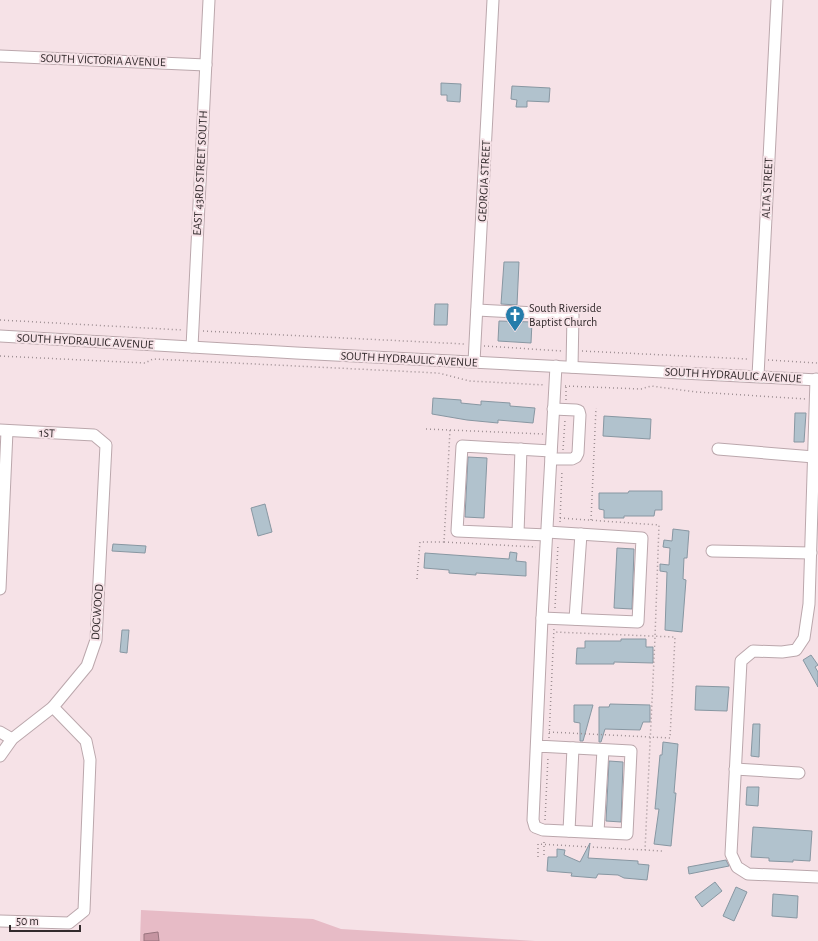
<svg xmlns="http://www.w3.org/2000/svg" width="818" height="941" font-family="'Alegreya Sans',sans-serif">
<rect width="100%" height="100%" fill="#f6e2e7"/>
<path fill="#e7bbc6" d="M141,910L313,919L341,929L535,941H140Z"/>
<path fill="#c594a1" stroke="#99747e" d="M158,932L159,941H144V934Z"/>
<g fill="#b1c2cd" stroke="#8897a2">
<path d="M441,83L461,84L460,102L447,101V95H441Z"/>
<path d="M512,86L550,88L549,102L527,101V107H516L517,100L511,99Z"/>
<path d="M504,262H519L517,305L501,304Z"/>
<path d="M435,304H448L447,325H434Z"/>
<path d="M499,321L532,322L531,343L498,341Z"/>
<path d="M433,398L461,400V403L481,405V401L510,403V406L535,408L533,423L498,420V423L467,420L432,414Z"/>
<path d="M795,413H806L804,442H794Z"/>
<path d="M604,416L651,419L650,439L603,436Z"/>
<path d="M468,457L487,458L484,518L465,517Z"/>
<path d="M629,491H662V510H655L654,516H624V518H604V510L599,509V493H628Z"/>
<path d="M265,504L272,532L258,536L251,508Z"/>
<path d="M673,529L689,531L687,558H684L683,579L686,580L682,632L665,630L667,572L660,571V564L669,565L670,548L663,547L664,540L672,541Z"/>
<path d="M113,544L146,546L145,553L112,551Z"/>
<path d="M617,548L634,549L632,609L614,608Z"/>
<path d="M510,552L517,553L516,561L526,562V576L476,573V575L449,573V570L424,568L425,553L509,559Z"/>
<path d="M122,630H129L127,653L120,652Z"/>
<path d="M621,639H646V647H653V663L614,662V664H576L577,648H585V641H621Z"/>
<path d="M811,655L818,665L815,667L818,672V687L803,660Z"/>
<path d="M696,686L729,687L727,711L695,710Z"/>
<path d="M610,704L650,705V722H643L640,730L605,729L601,742H599V707H609Z"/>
<path d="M574,705H593L583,741H580V723L574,722Z"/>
<path d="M753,724H760L759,757L751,756Z"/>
<path d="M663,742L678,744L674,793H676L671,846L654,844L659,809H655L660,755H662Z"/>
<path d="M609,761L623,762L621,822L606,821Z"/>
<path d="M747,787H759L758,806L746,805Z"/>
<path d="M753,827L812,831L810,861L793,860V862L769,861V858L751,857Z"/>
<path d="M590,843L588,858L638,861V864L649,865L647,880L624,878L618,875L598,874L596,878L571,876L572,873L547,871L548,857H557V849L565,850L564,855L580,862Z"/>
<path d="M726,860L729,866L689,874L688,867Z"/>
<path d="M715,882L722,891L702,907L695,897Z"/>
<path d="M736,887L747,892L734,921L723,916Z"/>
<path d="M773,894L798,896L797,918L772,916Z"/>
</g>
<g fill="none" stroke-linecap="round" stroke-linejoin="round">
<defs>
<g id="minor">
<path d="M0,56L206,65"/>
<path d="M477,310L573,315L572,367"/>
<path d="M0,336L296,353L818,380"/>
<path d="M192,347L209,0"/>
<path d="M474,362L493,0"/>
<path d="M758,376L777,0"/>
<path d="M816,379L809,604L804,638L796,650L782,652L753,651L741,661L731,854L737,867L748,874L818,877"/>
<path d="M0,430L94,435L106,445L96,640L87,666L53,707L86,741L90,760L84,911L69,923L0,921"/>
<path d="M718,449L814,457"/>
<path d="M551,459H572L576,457L578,453L580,415L579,411L576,410L553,409"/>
<path d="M518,533L521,449"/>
<path d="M547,535L457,531L462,446L551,451"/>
<path d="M712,551L811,553"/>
<path d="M0,589L7,431"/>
<path d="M542,618L638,622L642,538L547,532"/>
<path d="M575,619L581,534"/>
<path d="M0,732L12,739"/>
<path d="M537,746L631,751L627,834L543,830L535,827L533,820L542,618L556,366"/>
<path d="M0,756L12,739L53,707"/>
<path d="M735,769L799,773"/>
<path d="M569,831L573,748"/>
<path d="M598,832L603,750"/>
</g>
</defs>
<use href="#minor" stroke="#bba7ac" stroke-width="13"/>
<g stroke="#9e8f93" stroke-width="1.5" stroke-dasharray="1 3" stroke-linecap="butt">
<path d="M0,320L183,330"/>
<path d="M203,331L465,344"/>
<path d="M484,346L562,351"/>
<path d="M582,351L748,359"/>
<path d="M0,356L145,363L153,359L438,373L470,381L545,385"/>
<path d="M768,360L818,363"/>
<path d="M565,386L641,389L651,386L696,392L806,399"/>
<path d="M566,400V386"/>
<path d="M426,429L543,434"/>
<path d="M563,450L565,420"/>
<path d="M560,518L659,525L655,637L645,850"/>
<path d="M591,520L596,408"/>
<path d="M560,522L562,470"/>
<path d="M444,542L536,547"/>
<path d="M417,579L420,542H444L450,430"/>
<path d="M555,608L558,544"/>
<path d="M549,732L670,738L675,637L554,632"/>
<path d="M549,738L554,628"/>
<path d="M545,820L548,757"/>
<path d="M544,855V839"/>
<path d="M538,857V844L662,851"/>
</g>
<use href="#minor" stroke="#fff" stroke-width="11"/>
</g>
<defs>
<symbol id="church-pin" viewBox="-11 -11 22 30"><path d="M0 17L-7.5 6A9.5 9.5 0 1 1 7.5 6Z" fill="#257dab" stroke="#f6e2e7"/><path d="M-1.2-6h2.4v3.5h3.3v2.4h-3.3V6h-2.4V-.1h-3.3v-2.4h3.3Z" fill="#fff"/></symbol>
</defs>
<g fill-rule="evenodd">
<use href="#church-pin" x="504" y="304" width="22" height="30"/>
</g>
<g text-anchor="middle" stroke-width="4" stroke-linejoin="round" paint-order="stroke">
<g font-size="12" fill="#332b2d" stroke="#f6e2e7">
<text transform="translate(103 60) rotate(2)" y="4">SOUTH VICTORIA AVENUE</text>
<text transform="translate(200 173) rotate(-87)" y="4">EAST 43RD STREET SOUTH</text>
<text transform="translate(484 181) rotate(-87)" y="4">GEORGIA STREET</text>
<text transform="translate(767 188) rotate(-87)" y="4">ALTA STREET</text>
<text transform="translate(85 341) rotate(3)" y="4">SOUTH HYDRAULIC AVENUE</text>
<text transform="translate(409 359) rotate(3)" y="4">SOUTH HYDRAULIC AVENUE</text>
<text transform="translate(733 375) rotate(3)" y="4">SOUTH HYDRAULIC AVENUE</text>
<text transform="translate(47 433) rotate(3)" y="4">1ST</text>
<text transform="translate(97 612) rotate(-86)" y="4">DOGWOOD</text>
</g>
<g font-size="12" fill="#332b2d" stroke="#f6e2e7" text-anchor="start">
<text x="529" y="312">South Riverside<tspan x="529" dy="14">Baptist Church</tspan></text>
</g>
</g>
<path d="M10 925v6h70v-6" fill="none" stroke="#332b2d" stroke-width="2"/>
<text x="16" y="925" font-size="12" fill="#332b2d" stroke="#f6e2e7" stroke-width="3" paint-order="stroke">50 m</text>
</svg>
